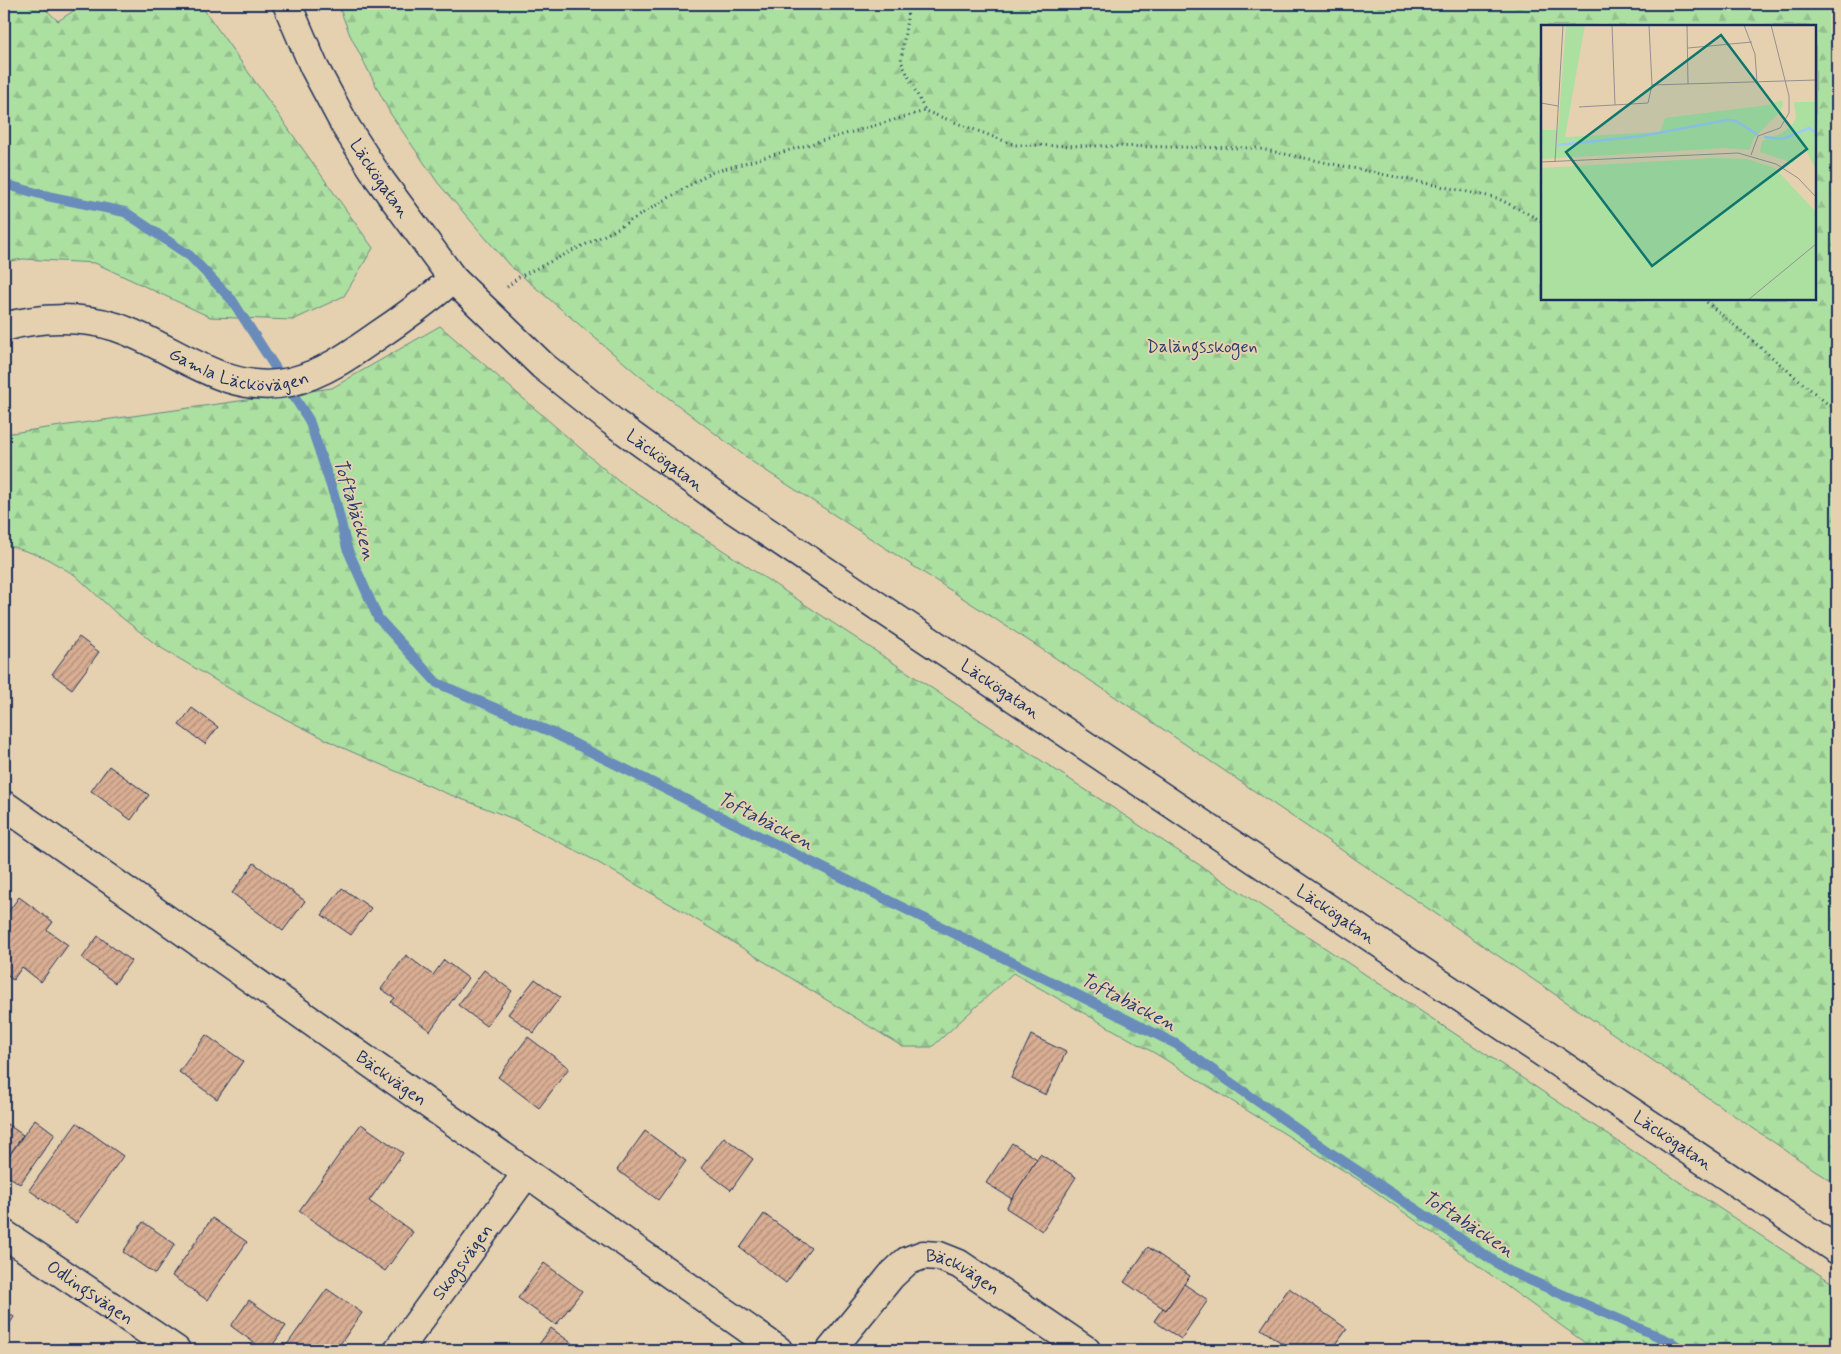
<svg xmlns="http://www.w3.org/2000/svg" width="1841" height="1354" font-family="Mynerve,sans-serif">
<defs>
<pattern id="forest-firs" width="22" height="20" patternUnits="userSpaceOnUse" patternTransform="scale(1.25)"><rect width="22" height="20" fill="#ace0a1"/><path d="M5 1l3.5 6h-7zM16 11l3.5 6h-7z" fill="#93c08d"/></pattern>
<pattern id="building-hatch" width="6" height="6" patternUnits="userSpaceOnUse" patternTransform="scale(1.25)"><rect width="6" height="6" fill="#d9ae93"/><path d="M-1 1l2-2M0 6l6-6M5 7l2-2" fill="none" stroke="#af8e7b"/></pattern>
</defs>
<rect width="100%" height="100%" fill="#e5d1af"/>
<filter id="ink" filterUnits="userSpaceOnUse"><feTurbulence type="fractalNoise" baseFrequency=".02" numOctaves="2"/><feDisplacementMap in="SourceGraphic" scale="10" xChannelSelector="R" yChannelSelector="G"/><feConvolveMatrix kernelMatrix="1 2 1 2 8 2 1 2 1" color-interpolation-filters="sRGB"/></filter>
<g filter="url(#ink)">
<g fill="url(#forest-firs)" stroke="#648880" fill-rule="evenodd">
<path d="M4,4H40L58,21L84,4H200L373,248L344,296L293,320L210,317L95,263L23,259L4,262Z"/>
<path d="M338,4H1837V1185L1108,692L754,463L641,377L509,265L438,183L390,113L350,35ZM1542,26H1815V299H1542Z"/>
<path d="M440,326L618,481L1837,1286V1350H1595L1362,1182L1158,1055L1013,973L932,1047H903L679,909L590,858L514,819L443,792L341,747L252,702L158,646L116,613L75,575L44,557L4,544V434L332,388Z"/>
</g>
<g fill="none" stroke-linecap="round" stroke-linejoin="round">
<path stroke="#698cba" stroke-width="10" d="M4,184L47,196L125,212L190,256L232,300L309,420L335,498L347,548L378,618L437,683L553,733L1176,1044L1334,1155L1509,1271L1671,1342L1683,1350"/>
</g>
<g fill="url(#building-hatch)" stroke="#1b2f5e">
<path d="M79,637L99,652L72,689L52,674Z"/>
<path d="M192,708L218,727L205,744L179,725Z"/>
<path d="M109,766L149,795L131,820L91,791Z"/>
<path d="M254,863L305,901L283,931L232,893Z"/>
<path d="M342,888L371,908L351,935L322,915Z"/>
<path d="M19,897L53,922L47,930L68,945L41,982L22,967L13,980L4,973V918Z"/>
<path d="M98,936L131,961L115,983L82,958Z"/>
<path d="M406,955L433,975L444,960L468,978L430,1031L391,1002L395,998L381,989Z"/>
<path d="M484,970L512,991L486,1026L458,1005Z"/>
<path d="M535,979L560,997L534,1033L508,1014Z"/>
<path d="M206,1035L243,1061L217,1099L179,1072Z"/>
<path d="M1031,1035L1066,1052L1046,1095L1011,1078Z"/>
<path d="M528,1037L569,1068L539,1108L498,1077Z"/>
<path d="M35,1119L55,1134L20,1184L4,1173V1163Z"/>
<path d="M4,1122L23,1135L4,1163Z"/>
<path d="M77,1123L123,1156L76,1223L29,1190Z"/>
<path d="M361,1124L403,1153L369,1201L413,1232L385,1271L299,1211Z"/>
<path d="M645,1131L686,1161L658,1200L617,1170Z"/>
<path d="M724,1137L753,1159L731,1190L701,1168Z"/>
<path d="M1012,1143L1037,1159L1012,1199L986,1183Z"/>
<path d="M1040,1154L1076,1177L1042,1231L1006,1208Z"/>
<path d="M764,1214L811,1248L786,1283L740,1248Z"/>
<path d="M212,1218L247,1242L207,1300L172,1276Z"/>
<path d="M143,1222L175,1244L155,1274L123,1252Z"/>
<path d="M1148,1247L1190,1276L1166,1310L1124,1282Z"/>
<path d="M544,1263L582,1291L556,1325L518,1298Z"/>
<path d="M1184,1284L1208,1300L1181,1339L1154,1321L1163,1308L1166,1310Z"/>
<path d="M1289,1288L1347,1329L1332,1350H1292L1261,1329Z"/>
<path d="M327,1289L362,1313L336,1350H292L286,1346Z"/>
<path d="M249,1300L286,1326L269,1350H264L231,1326Z"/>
<path d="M4,1310L14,1317L4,1332Z"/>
<path d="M551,1328L577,1347L574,1350H541L537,1347Z"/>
</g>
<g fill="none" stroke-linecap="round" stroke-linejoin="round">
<defs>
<g id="minor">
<path id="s1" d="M4,327C39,317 81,316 116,327C174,346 225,397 290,382C323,374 350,355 377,336C404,318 429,299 453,279"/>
<path id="s2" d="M4,805L778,1350"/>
<path id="s3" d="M4,1234L176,1350"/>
<path id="s4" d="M398,1350L526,1174"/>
<path id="s5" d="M831,1350L891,1276L907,1261L923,1255L939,1256L959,1264L1086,1350"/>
</g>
<g id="secondary">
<path id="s6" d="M287,4L314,67L346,127L378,177L453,279L543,366L613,422L727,505L1837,1250"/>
</g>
</defs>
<use href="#minor" stroke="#1b2f5e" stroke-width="31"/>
<use href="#secondary" stroke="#1b2f5e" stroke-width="31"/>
<g stroke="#1b2f5e" stroke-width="3" stroke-dasharray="1 4" stroke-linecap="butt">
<path d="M909,4L901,61L925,111L1015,145L1256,148L1497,198L1542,221"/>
<path d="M4,47L6,54L4,60"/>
<path d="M507,287L519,277L615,230L710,173L925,111"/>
<path d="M1703,299L1837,412"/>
</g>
<use href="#minor" stroke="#e5d1af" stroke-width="28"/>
<use href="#secondary" stroke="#e5d1af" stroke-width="28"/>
</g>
</g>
<g text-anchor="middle" stroke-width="4" stroke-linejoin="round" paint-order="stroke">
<g font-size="18" fill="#1b2f5e" stroke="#e5d1af">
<text dy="6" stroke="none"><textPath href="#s6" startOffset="198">Läckögatan</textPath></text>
<text dy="6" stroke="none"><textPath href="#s1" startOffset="246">Gamla Läckövägen</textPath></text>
<text dy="6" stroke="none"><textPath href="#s6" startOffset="602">Läckögatan</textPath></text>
<text dy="6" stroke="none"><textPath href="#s6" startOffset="1008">Läckögatan</textPath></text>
<text dy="6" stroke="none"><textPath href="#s6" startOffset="1412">Läckögatan</textPath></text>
<text dy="6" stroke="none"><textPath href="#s2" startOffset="474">Bäckvägen</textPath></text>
<text dy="6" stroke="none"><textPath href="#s6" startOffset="1818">Läckögatan</textPath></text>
<text dy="6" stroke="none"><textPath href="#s4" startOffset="109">Skogsvägen</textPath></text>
<text dy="6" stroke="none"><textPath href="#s5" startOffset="178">Bäckvägen</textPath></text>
<text dy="6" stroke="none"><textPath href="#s3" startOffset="104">Odlingsvägen</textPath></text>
</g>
<g font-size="18" fill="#2a4165" stroke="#e5d1af">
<text x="1202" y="352">Dalängsskogen</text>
</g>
<g font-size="19" font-style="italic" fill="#283e6d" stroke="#e5d1af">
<text transform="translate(356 509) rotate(73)" y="7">Toftabäcken</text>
<text transform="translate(766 820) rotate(27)" y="7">Toftabäcken</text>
<text transform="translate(1129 1001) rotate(27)" y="7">Toftabäcken</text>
<text transform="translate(1469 1223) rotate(33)" y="7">Toftabäcken</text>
</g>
</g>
<g transform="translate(1541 25)">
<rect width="275" height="275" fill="#e5d1af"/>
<path d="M25,0H44L24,112L119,107L124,93L227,80L241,75L242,80L238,88L213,113L208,125L184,123L0,134V105H17ZM253,77H275V145L266,127L260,126L252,138L219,127L221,116L241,108L251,100L255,93ZM173,133L206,134L234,143L274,186L275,275H0V143Z" fill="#ace0a1"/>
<path fill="none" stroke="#9dcaf7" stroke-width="2.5" d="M223,112L242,114L268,103L275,108M17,120L101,111L186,95L195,96L217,110"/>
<path fill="none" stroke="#94908f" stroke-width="1" d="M71,0L74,80M108,0L111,60M146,0L147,59M203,0L214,29L216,57M147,23L211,17M0,78L17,81M38,82L107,78L111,60L275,55M210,130L217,111L239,103L248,88V71L230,0M0,137L197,128L235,139L257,153L275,172M14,137L22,0M207,275L275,219"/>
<path fill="#0f766e" fill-opacity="0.15" stroke="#0f766e" stroke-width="2.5" d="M180,10L266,124L111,241L25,127Z"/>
<rect width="275" height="275" fill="none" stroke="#1b2f5e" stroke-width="2.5"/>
</g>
<rect width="1841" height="1354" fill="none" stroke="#e5d1af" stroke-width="20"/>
<rect x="10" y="10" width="1821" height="1334" fill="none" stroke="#1b2f5e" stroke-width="2" filter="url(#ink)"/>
</svg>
